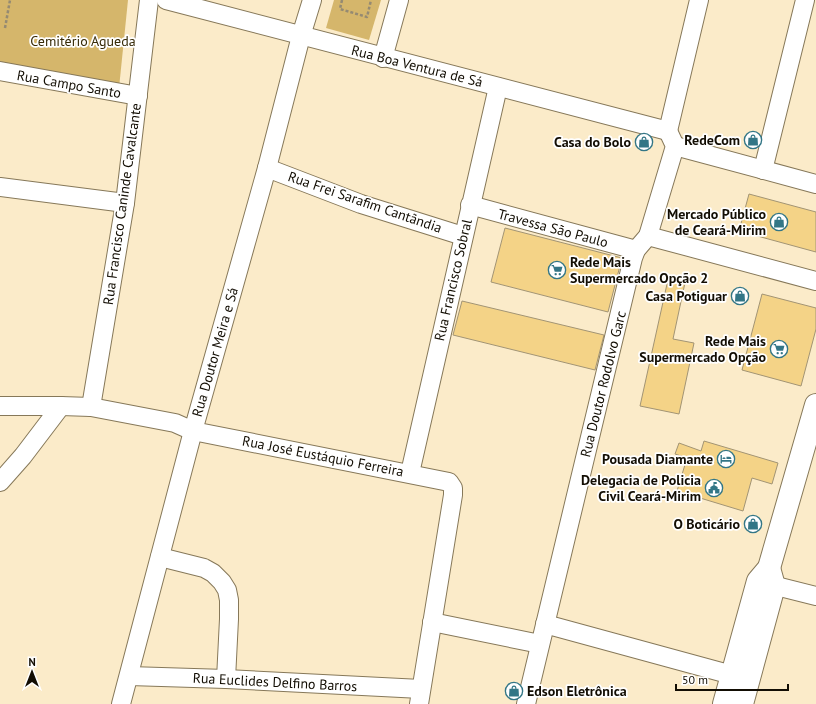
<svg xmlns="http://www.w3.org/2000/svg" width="816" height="704" font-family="'PT Sans',sans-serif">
<rect width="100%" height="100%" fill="#fbebc9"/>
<g fill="#d5b66b">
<path d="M0,0H128L119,88L0,67Z"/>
<path d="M334,0H381L369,40L326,28Z"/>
</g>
<g fill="#f4d387" stroke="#a29474">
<path d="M749,194L816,212V252L739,231Z"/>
<path d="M505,228L622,258L608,312L491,282Z"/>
<path d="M669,275L686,278L673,339L694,343L679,414L640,406Z"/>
<path d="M762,294L816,308V329L801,386L742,370Z"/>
<path d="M462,301L604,335L595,370L453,335Z"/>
<path d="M704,441L778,463L772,484L752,478L743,511L677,491L687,458L675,454L679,443L701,451Z"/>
</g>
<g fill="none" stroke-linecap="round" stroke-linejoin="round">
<defs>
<g id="street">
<path d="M166,0L668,131"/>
<path d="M383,58L399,0"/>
<path d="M0,71L138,96"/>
<path d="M668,131L699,0"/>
<path d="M675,146L816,184"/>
<path d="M267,168L361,204L463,236"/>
<path d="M763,170L805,0"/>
<path d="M0,187L125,203"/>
<path d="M470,205L636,250"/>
<path d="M648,236L816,281"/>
<path d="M0,406H61L91,407L175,423L193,431L449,482L453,488V495L419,704"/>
<path d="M91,407L125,203L149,0"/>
<path d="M410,473L498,87"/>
<path d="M0,482L23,456L61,406"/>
<path d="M160,557L204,568L213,573L222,582L227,590L229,600V619L226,679"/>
<path d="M760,582L816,596"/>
<path d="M432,622L540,644"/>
<path d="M545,624L732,675"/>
<path d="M129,676L226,679L421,689"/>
<path d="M121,704L193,431L267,168L301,36L312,0"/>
<path d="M526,704L633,258L636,250L648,236L675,146L668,131"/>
</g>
<g id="secondary">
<path d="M724,704L758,581L769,568L816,405"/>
<path d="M742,704L774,586L769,568"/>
</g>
</defs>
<use href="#street" stroke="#867859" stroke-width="20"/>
<use href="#secondary" stroke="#867859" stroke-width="24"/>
<g stroke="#958a72" stroke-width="2.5" stroke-dasharray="3 2" stroke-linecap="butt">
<path d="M342,0L340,9L367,17L371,0"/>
<path d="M5,28L10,0"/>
</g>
<use href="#street" stroke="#fff" stroke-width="18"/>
<use href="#secondary" stroke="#fff" stroke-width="22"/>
</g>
<defs>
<symbol id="shop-ring" viewBox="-11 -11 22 22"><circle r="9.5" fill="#fff" stroke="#337686" stroke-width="1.5"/><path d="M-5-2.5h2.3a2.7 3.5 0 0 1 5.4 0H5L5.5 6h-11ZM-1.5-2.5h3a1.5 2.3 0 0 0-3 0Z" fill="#337686"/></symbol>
<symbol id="supermarket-ring" viewBox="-11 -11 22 22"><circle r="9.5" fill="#fff" stroke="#337686" stroke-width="1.5"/><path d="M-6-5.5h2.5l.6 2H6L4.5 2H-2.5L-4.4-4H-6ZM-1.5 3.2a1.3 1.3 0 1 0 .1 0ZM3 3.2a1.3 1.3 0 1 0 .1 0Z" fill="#337686"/></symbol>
<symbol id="hotel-ring" viewBox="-11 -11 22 22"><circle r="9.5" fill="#fff" stroke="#337686" stroke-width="1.5"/><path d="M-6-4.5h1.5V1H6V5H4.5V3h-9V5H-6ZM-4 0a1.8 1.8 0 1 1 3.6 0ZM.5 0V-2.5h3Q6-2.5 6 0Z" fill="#337686"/></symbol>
<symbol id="civic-ring" viewBox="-11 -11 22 22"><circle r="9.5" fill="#fff" stroke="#337686" stroke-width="1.5"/><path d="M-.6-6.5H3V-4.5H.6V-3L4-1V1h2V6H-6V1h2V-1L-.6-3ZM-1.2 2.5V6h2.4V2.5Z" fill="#337686"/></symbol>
</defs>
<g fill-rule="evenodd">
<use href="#shop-ring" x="743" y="130" width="20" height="20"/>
<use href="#shop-ring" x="634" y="132" width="20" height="20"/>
<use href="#shop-ring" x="769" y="212" width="20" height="20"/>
<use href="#supermarket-ring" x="547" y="260" width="20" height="20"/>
<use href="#shop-ring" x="730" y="286" width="20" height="20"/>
<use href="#supermarket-ring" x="769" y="339" width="20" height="20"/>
<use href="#hotel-ring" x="716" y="449" width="20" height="20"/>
<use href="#civic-ring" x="704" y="478" width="20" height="20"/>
<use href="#shop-ring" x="743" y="514" width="20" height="20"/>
<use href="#shop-ring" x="504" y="681" width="20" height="20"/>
</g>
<g text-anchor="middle" stroke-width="3.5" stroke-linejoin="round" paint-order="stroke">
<g font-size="14" fill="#372a07" stroke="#fff">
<text x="83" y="46">Cemitério Agueda</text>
</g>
<g font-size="14" fill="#120d03" stroke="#fff">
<text transform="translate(417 66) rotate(14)" y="5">Rua Boa Ventura de Sá</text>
<text transform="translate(69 84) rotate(10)" y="5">Rua Campo Santo</text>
<text transform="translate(365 202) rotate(19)" y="5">Rua Frei Sarafim Cantãndia</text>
<text transform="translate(122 204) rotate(-82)" y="5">Rua Francisco Caninde Cavalcante</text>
<text transform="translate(553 228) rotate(15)" y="5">Travessa São Paulo</text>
<text transform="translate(453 280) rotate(-77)" y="5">Rua Francisco Sobral</text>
<text transform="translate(215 352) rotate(-74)" y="5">Rua Doutor Meira e Sá</text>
<text transform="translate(603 384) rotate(-76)" y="5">Rua Doutor Rodolvo Garc</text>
<text transform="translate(323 456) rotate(11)" y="5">Rua José Eustáquio Ferreira</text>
<text transform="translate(275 682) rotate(3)" y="5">Rua Euclides Delfino Barros</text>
</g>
<g font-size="14" font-weight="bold" fill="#120d03" stroke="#fff" text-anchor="end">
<text x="740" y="145">RedeCom</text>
<text x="631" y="147">Casa do Bolo</text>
<text x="766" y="219">Mercado Público<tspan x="766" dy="16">de Ceará-Mirim</tspan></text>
<text x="570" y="267" text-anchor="start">Rede Mais<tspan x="570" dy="16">Supermercado Opção 2</tspan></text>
<text x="727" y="301">Casa Potiguar</text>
<text x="766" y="346">Rede Mais<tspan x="766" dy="16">Supermercado Opção</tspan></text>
<text x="713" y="464">Pousada Diamante</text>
<text x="701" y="485">Delegacia de Policia<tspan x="701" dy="16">Civil Ceará-Mirim</tspan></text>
<text x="740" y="529">O Boticário</text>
<text x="527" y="696" text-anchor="start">Edson Eletrônica</text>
</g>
</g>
<g transform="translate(32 672)" stroke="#ffffff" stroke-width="3" paint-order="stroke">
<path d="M0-3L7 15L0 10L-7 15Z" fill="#120d03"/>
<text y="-6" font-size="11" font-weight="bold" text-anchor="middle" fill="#120d03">N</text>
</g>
<path d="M676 684v6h112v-6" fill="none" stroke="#120d03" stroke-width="2"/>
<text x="682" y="684" font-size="12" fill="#120d03" stroke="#ffffff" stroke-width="3" paint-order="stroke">50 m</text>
</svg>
